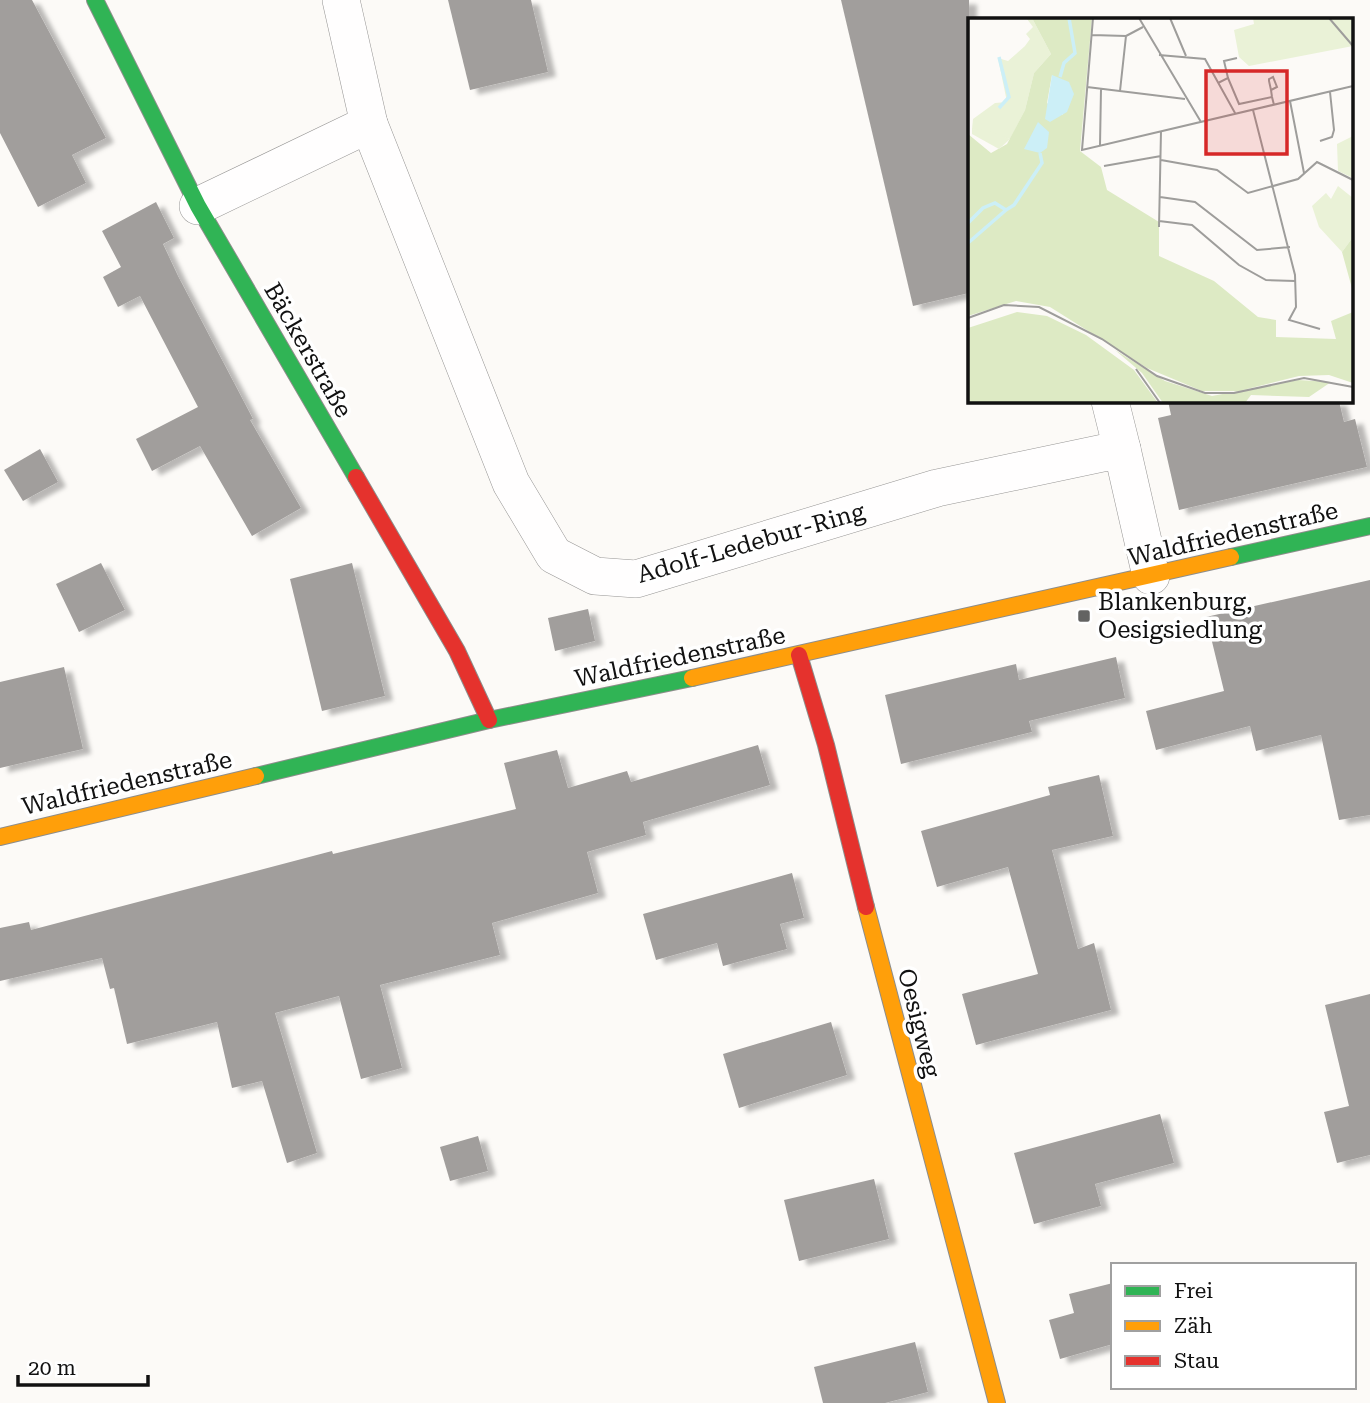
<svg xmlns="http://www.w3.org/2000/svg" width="1370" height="1403" font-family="'Roboto Serif',serif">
<defs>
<filter id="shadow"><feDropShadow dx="8" dy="4.5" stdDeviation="2" flood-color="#0004"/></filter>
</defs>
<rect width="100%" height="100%" fill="#fcfaf7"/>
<g fill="#a19e9c" filter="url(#shadow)">
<path d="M0,0H32L106,138L72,155L86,183L38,207L0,133Z"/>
<path d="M448,0H531L548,72L470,90Z"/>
<path d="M841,0H969V293L913,306Z"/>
<path d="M156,202L174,238L163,244L178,276L253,419L250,420L301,508L252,536L200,446L152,471L136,439L198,407L140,296L118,307L103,277L121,267L102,231Z"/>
<path d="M1168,401H1339L1344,422L1355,419L1367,467L1179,510L1158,418L1171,415Z"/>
<path d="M40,449L58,482L23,501L4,470Z"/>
<path d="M101,563L125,610L79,632L56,584Z"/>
<path d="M352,563L385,696L322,711L290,579Z"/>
<path d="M1370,580V815L1339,820L1321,735L1256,751L1250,726L1156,750L1146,711L1224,691L1206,617Z"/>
<path d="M588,609L595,641L555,651L548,618Z"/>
<path d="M1116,657L1125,698L1029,721L1032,732L901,764L885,695L1016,664L1019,680Z"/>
<path d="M64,667L83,749L0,768V682Z"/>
<path d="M758,745L770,785L643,822L646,835L587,852L598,893L492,923L500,955L380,985L402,1068L361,1079L339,996L275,1013L317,1153L287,1163L262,1081L232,1088L217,1022L127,1044L114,988L110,989L102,958L0,981V928L29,922L31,930L332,851L333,854L516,809L504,763L557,750L568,788L627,771L631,782Z"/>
<path d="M1099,775L1113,836L1052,850L1078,949L1094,943L1111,1010L976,1045L962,994L1038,974L1008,867L937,887L921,831L1050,795L1048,787Z"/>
<path d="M792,873L804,918L780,924L787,949L723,966L717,943L656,960L643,914Z"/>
<path d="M1370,994V1155L1337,1163L1324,1112L1349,1106L1325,1005Z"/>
<path d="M831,1022L847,1075L739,1108L723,1054Z"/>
<path d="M1160,1114L1174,1163L1095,1184L1101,1206L1034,1224L1014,1153Z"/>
<path d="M478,1136L488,1171L450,1181L440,1147Z"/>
<path d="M874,1179L889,1239L799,1261L784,1200Z"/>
<path d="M1113,1283V1344L1060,1359L1049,1320L1074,1313L1069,1294Z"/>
<path d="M915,1342L928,1392L885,1403H823L814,1367Z"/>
</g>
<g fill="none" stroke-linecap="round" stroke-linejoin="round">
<defs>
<g id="street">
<path d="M369,124L511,483L554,555L595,576L636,579L937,488L1122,449L1151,576"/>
<path d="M198,206L369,124L341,0"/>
<path d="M1110,401L1122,449"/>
</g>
<g id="fast">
<path d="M95,0L198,206L356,477"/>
<path d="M1231,557L1370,526"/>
<path d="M256,776L489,720L692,678"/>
</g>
<g id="slow">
<path d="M692,678L1231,557"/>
<path d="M0,837L256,776"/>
<path d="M866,907L997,1403"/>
</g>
<g id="jam">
<path d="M356,477L457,651L489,720"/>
<path d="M799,655L826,745L866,907"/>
</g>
</defs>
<use href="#street" stroke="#979695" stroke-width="38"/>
<use href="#fast" stroke="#8d8d8b" stroke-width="18"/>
<use href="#slow" stroke="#8d8d8b" stroke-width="18"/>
<use href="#jam" stroke="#8d8d8b" stroke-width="18"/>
<use href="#street" stroke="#fffefe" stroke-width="37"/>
<use href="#fast" stroke="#30b455" stroke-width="16"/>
<use href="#slow" stroke="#ff9f0a" stroke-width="16"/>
<use href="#jam" stroke="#e5322d" stroke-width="16"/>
</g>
<rect fill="#636362" stroke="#fff" stroke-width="2.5" x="1077" y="609" width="14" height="14" rx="3.5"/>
<g text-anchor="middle" stroke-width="7" stroke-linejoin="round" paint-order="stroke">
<g font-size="24" fill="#111" stroke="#fff">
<text transform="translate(308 350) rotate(60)" y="8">Bäckerstraße</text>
<text transform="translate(1233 534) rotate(-13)" y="8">Waldfriedenstraße</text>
<text transform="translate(751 543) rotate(-16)" y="8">Adolf-Ledebur-Ring</text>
<text transform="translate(680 657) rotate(-12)" y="8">Waldfriedenstraße</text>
<text transform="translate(127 783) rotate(-13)" y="8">Waldfriedenstraße</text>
<text transform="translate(919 1023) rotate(76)" y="8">Oesigweg</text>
</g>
<g font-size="24" fill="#111" stroke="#fff" text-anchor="start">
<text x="1098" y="610">Blankenburg,<tspan x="1098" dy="28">Oesigsiedlung</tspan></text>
</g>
</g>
<g transform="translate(968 18)">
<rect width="385" height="385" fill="#fcfaf7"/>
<path d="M64,0L83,36L66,55L57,92L42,121L4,111L5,101L27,85L39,84L30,40L40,43L57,28L62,21L58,16L65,9L59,1ZM285,0H385V28L281,48L271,39L266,12L286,6ZM385,118V160L370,153L369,126ZM370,168L385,180V219L374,234L351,209L344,188L358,175L363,181Z" fill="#eaf2d7"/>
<path d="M64,0H124L112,133L133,149L139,172L191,204V238L246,263L290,299L308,302V319L368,321L363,303L385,294V365L361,357L331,358L271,373H234L179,350L82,289L48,283L0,298V116L23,135L39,126L57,92L66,55L83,36ZM84,57L95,97L79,85ZM385,219V274L374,234ZM49,294L79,298L118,317L166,352L190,385H0V310ZM147,332L197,363L244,378L330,362L363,364L341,379L283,377L277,385H195L174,355Z" fill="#ddeac4" fill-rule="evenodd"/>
<path d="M4,111L19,112L42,121L31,131L4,116Z" fill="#eaf2d7"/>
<path d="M84,57L101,64L106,76L99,94L82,104L77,101ZM70,104L81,114L79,130L72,135L56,131Z" fill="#cceff7"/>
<path fill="none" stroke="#cceff7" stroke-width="3.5" d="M92,59L96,45L107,35L101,0M31,90L41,79L31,39M0,205L15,190L27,185L38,192L46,187L74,145L72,135M0,225L38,192"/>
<path fill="none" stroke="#9e9d9b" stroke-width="2" d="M125,0L114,132L385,68M171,0L233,104M202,0L218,38M361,0L385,28M124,17L158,18M191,37L237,41L267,95M260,60L271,86L304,79L306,87M250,65L260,60L256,43L269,40M119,69L217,81M303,72L309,69L305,59L301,61V63L303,72L304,79M152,73L158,18L175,9M322,83L336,155M285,92L327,257L328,289L321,302L352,311M352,123L364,119L366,112L362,74M132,127L133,71M193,142L249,152L280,175L330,161L349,144L385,162M136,148L193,138M192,179L227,184L289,232L322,229M191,203L224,207L271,247L298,262L327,263M191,209L193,113M0,300L36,287L71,289L134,321L189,358L237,375H266L336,360L385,369M168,351L192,385"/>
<path fill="#d62828" fill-opacity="0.15" stroke="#d62828" stroke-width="3.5" d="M238,53H319V136H238Z"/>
<rect width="385" height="385" fill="none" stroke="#111" stroke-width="3.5"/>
</g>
<rect x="1111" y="1263" width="245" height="126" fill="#ffffff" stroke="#a0a0a0" stroke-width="2"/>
<rect x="1125" y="1286" width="35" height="10" fill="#30b455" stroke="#a0a0a0" stroke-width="2"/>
<text x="1174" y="1298" font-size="21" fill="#111111">Frei</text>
<rect x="1125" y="1321" width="35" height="10" fill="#ff9f0a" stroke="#a0a0a0" stroke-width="2"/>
<text x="1174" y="1333" font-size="21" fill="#111111">Zäh</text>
<rect x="1125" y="1356" width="35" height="10" fill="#e5322d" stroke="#a0a0a0" stroke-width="2"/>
<text x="1174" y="1368" font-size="21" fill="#111111">Stau</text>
<path d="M18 1375v10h130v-10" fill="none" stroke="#111111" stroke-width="3.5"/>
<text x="28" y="1375" font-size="21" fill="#111111" stroke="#ffffff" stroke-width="5" paint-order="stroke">20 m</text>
</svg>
